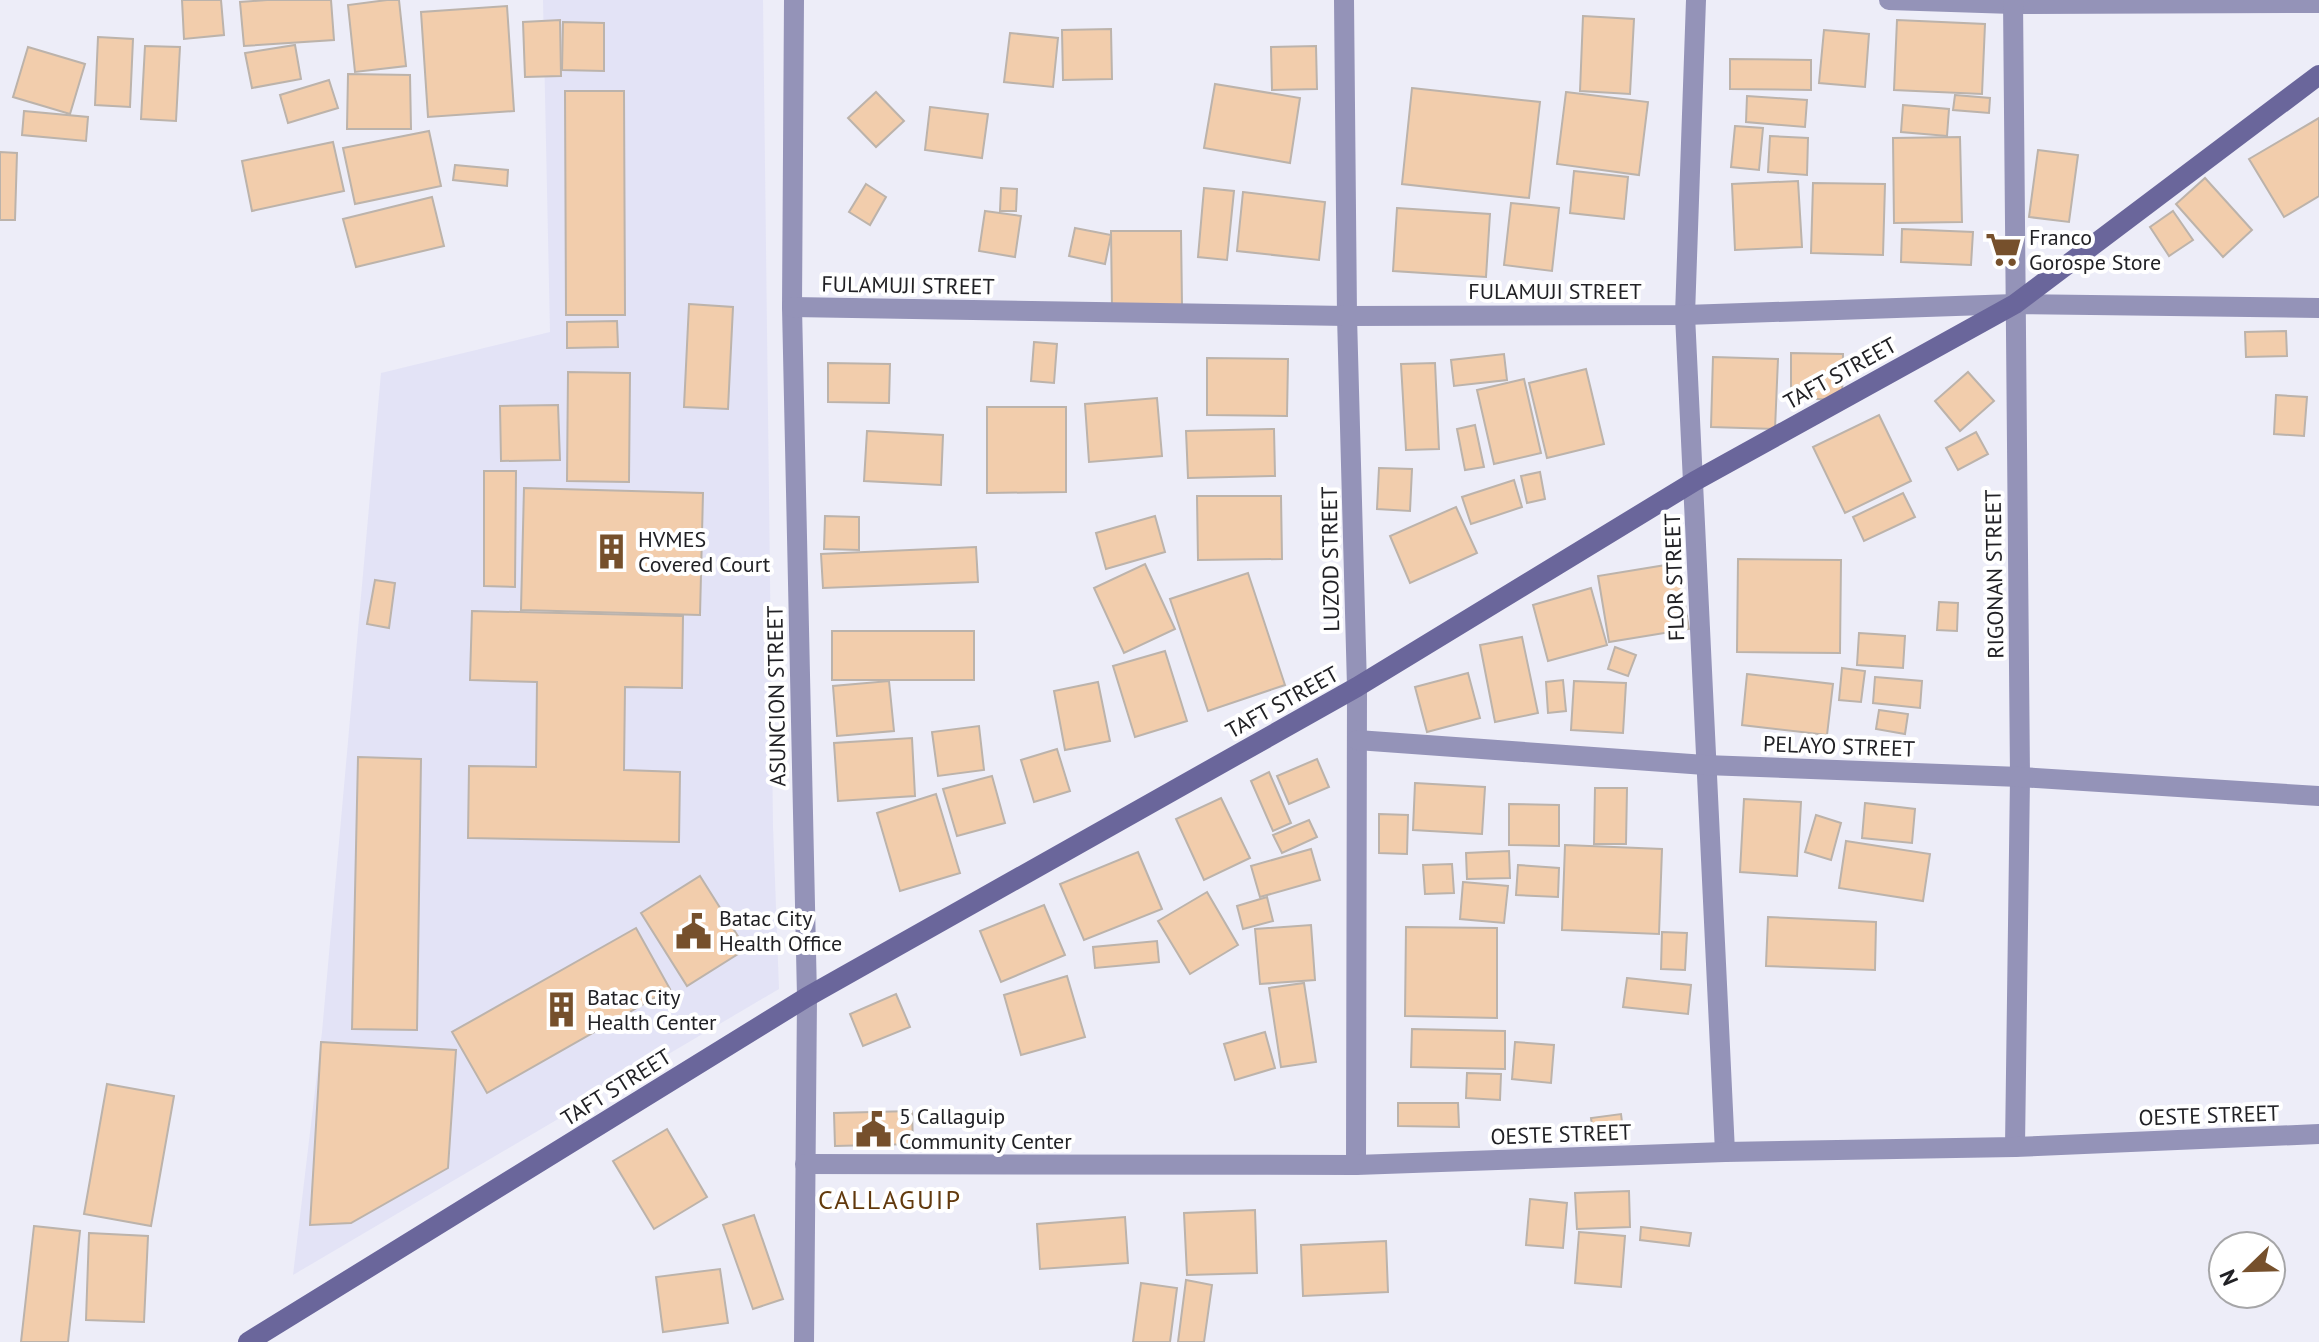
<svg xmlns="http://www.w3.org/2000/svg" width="2319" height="1342" font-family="'PT Sans',sans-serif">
<rect width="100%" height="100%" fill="#ededf8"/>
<path fill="#e3e3f6" d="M543,0H763L773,826L779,989L293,1275L322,1032L381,373L550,332Z"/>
<g fill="#f2cdac" stroke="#bcb3ab" stroke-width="2">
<path d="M182,0H221L224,35L184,39Z"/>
<path d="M267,0H331L334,40L244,46L240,2Z"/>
<path d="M387,0H399L406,66L355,72L348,5Z"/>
<path d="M507,6L514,111L428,117L421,12Z"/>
<path d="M1583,16L1634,19L1630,94L1580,91Z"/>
<path d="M560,20L561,76L525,77L523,22Z"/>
<path d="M1897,20L1985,24L1982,94L1894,90Z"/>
<path d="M563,22L604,23V71L562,70Z"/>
<path d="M1111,29L1112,79L1063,80L1062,30Z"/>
<path d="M1824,30L1869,34L1865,87L1819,83Z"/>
<path d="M1010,33L1058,38L1053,87L1004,82Z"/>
<path d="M98,37L133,39L130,107L95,105Z"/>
<path d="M295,45L301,79L252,88L245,53Z"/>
<path d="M145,46L180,47L176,121L141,119Z"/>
<path d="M1316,46L1317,89L1272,90L1271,47Z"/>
<path d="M28,47L85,64L70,114L13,97Z"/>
<path d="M1730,59L1811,60V90L1730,89Z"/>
<path d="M348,74L410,75L411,129H347Z"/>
<path d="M329,80L338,108L288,123L280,95Z"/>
<path d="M1215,84L1300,98L1290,163L1204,148Z"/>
<path d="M1412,88L1540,102L1529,198L1402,184Z"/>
<path d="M565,91H624L625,315H566Z"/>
<path d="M876,92L904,121L876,147L848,118Z"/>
<path d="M1566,92L1648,102L1639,175L1557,164Z"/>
<path d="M1955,95L1990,98L1989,113L1953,110Z"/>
<path d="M1747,96L1807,100L1805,127L1746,122Z"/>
<path d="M1903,105L1949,109L1947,136L1901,132Z"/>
<path d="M930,107L988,114L982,158L925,150Z"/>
<path d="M24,111L88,117L86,141L22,135Z"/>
<path d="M2319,118V196L2284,217L2249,159Z"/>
<path d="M1735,126L1763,128L1759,170L1731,167Z"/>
<path d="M429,131L441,186L355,204L343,148Z"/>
<path d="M1770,136L1808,138L1807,175L1768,172Z"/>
<path d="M1960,137L1962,222L1894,223L1893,138Z"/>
<path d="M333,142L344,191L252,211L242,161Z"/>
<path d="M2038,150L2078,155L2069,222L2029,217Z"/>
<path d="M0,152L17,153L15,220H0Z"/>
<path d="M455,165L508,170L507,186L453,180Z"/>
<path d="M1574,171L1628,177L1624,219L1570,213Z"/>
<path d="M2205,178L2252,230L2223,257L2176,204Z"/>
<path d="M1798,181L1802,247L1735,250L1732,184Z"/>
<path d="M1813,183L1885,184L1883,255L1811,253Z"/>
<path d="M866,184L886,197L870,225L849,212Z"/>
<path d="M1001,188L1017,189L1016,211H1000Z"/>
<path d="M1204,188L1234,191L1227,260L1198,257Z"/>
<path d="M1243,192L1325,202L1319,260L1237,251Z"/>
<path d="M432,197L444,246L356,267L343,219Z"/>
<path d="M1511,203L1559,208L1552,271L1504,265Z"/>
<path d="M1397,208L1490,214L1486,277L1393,271Z"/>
<path d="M985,211L1021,216L1015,257L979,251Z"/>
<path d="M2173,211L2193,240L2169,256L2150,227Z"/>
<path d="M1075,228L1111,235L1105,264L1069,256Z"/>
<path d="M1902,229L1973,232L1971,265L1901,262Z"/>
<path d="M1111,231H1181L1182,306L1112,307Z"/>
<path d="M689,304L733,307L728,409L684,407Z"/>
<path d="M617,321L618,347L567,348V322Z"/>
<path d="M2286,331L2287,356L2246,357L2245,332Z"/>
<path d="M1034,342L1057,344L1054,383L1031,381Z"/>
<path d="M1791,353L1843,354L1842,400L1791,398Z"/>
<path d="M1504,354L1507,380L1454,386L1451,360Z"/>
<path d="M1713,357L1778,359L1775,429L1711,427Z"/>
<path d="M1207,358L1288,359L1287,416L1207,415Z"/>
<path d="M828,363L890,364L889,403L828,402Z"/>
<path d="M1435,363L1439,449L1406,450L1401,364Z"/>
<path d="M1586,369L1604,444L1547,458L1529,383Z"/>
<path d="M568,372L630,373L629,482L567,481Z"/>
<path d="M1968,372L1994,401L1960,431L1935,401Z"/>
<path d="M1524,379L1541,453L1494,464L1477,390Z"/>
<path d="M2276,395L2307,397L2304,436L2274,434Z"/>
<path d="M1157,398L1162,456L1089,462L1085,404Z"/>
<path d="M558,405L560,460L501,461L500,406Z"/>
<path d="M987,407H1066V492L987,493Z"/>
<path d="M1879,415L1911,481L1845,513L1813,447Z"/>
<path d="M1475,425L1484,467L1465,470L1457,429Z"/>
<path d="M1274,429L1275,476L1188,478L1186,431Z"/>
<path d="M867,431L943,435L941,485L864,481Z"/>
<path d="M1976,432L1988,454L1958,470L1946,448Z"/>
<path d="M1379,468L1412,469L1410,511L1377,509Z"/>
<path d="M484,471H516L515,587L484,586Z"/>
<path d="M1540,472L1545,499L1527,503L1521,476Z"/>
<path d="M1514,480L1522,507L1471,524L1462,497Z"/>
<path d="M524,488L703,493L700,615L521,610Z"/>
<path d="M1903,493L1915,517L1864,541L1853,517Z"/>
<path d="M1197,496H1281L1282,559L1198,560Z"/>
<path d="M1456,507L1477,553L1410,583L1390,536Z"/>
<path d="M825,516L859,517V550L824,549Z"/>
<path d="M1155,516L1165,552L1106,569L1096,533Z"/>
<path d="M976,547L978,582L823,588L821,554Z"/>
<path d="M1738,559L1841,560L1840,653L1737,652Z"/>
<path d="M1678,563L1689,629L1609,642L1598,576Z"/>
<path d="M1145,564L1175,629L1124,653L1094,588Z"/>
<path d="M1248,573L1285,685L1208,711L1170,599Z"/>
<path d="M375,580L395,583L389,628L367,624Z"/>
<path d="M1591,588L1607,645L1548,661L1533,605Z"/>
<path d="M1939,602L1958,603L1957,631L1937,630Z"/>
<path d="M472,611L683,616L682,688L625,687L624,770L680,772L679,842L468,838L469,766L536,767L537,682L470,680Z"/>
<rect x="832" y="631" width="142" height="49"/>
<path d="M1859,633L1905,636L1903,668L1857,665Z"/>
<path d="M1522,637L1538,713L1495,722L1480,645Z"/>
<path d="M1615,647L1636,655L1628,676L1608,669Z"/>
<path d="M1165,651L1187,721L1135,737L1113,666Z"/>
<path d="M1842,668L1865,671L1861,702L1839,700Z"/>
<path d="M1468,673L1480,718L1427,732L1415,687Z"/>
<path d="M1747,674L1833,684L1827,735L1742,725Z"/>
<path d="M1875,677L1922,681L1920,708L1873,703Z"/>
<path d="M1563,680L1566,711L1548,713L1546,682Z"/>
<path d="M889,681L894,731L837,736L833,686Z"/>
<path d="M1574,681L1626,683L1623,733L1571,730Z"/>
<path d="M1098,682L1110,741L1065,750L1054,691Z"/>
<path d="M1879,710L1908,714L1905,734L1876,729Z"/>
<path d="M979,726L984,770L938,776L932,732Z"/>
<path d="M912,738L915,796L838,801L834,743Z"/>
<path d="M1057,749L1070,791L1034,802L1021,760Z"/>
<path d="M358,757L421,759L417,1030L352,1029Z"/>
<path d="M1317,759L1329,787L1289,804L1277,776Z"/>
<path d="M1269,772L1291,823L1273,831L1251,781Z"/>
<path d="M992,776L1005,823L957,836L943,789Z"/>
<path d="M1415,783L1485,787L1482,834L1413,830Z"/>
<path d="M1595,788H1627L1626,844H1594Z"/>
<path d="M936,794L960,873L900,891L877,813Z"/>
<path d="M1221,798L1250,858L1204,880L1176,819Z"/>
<path d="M1744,799L1801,802L1797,876L1740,872Z"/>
<path d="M1865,803L1915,809L1912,843L1862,838Z"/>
<path d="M1509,804L1559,805V846L1509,845Z"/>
<path d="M1379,814L1408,815L1407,854L1379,853Z"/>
<path d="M1816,815L1841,823L1831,860L1805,852Z"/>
<path d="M1309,820L1317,837L1282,853L1273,835Z"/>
<path d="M1846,841L1930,854L1923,901L1839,888Z"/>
<path d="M1565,845L1662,849L1659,934L1562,930Z"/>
<path d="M1311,849L1320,880L1260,897L1251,866Z"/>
<path d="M1509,851L1510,878L1467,879L1466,853Z"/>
<path d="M1138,852L1162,909L1084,940L1060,884Z"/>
<path d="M1452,864L1454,893L1425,894L1423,865Z"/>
<path d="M1518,865L1559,868L1558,897L1516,895Z"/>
<path d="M700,876L746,949L687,986L641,913Z"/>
<path d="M1463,882L1508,886L1504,923L1460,919Z"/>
<path d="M1207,892L1238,945L1190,974L1158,921Z"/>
<path d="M1267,897L1273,921L1243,929L1237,906Z"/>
<path d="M1044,905L1065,955L1001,982L980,931Z"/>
<path d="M1768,917L1876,922L1875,970L1766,966Z"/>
<path d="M1311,925L1315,980L1260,984L1255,929Z"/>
<path d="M1406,927L1497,928V1018L1405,1016Z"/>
<path d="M636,928L670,989L487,1093L452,1032Z"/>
<path d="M1662,932L1687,933L1685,970L1661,969Z"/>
<path d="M1157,941L1159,962L1095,968L1093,947Z"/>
<path d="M1067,976L1085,1037L1021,1055L1004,995Z"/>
<path d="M1627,978L1691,985L1688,1014L1623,1007Z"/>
<path d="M1304,983L1316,1062L1281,1067L1269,988Z"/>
<path d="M896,994L910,1027L863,1046L850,1014Z"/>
<path d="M1412,1029L1505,1031V1069L1411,1067Z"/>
<path d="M1265,1032L1275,1068L1235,1080L1224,1044Z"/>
<path d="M321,1042L456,1050L448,1168L351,1223L310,1225Z"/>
<path d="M1515,1042L1554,1045L1551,1083L1512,1079Z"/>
<path d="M1467,1073L1501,1074L1500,1100L1466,1098Z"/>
<path d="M107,1084L174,1096L151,1226L84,1214Z"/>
<path d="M1398,1103H1458L1459,1127L1398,1126Z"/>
<path d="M912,1111L913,1144L835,1146L834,1113Z"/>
<path d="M1621,1114L1624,1138L1594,1141L1591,1118Z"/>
<path d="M667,1129L707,1197L654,1229L613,1161Z"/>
<path d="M1629,1191L1630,1227L1577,1229L1575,1193Z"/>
<path d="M1530,1199L1567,1203L1563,1248L1526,1245Z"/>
<path d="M1255,1210L1257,1273L1187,1275L1184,1213Z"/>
<path d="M754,1215L783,1299L753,1309L723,1225Z"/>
<path d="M1125,1217L1128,1263L1040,1269L1037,1224Z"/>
<path d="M34,1226L80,1231L68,1342H21Z"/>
<path d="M1641,1227L1691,1233L1689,1246L1640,1240Z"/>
<path d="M1579,1232L1625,1236L1621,1287L1575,1283Z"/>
<path d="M89,1233L148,1236L144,1322L86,1320Z"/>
<path d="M1386,1241L1388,1292L1303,1296L1301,1245Z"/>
<path d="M720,1269L728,1323L663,1332L656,1277Z"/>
<path d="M1186,1280L1212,1285L1204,1342H1178Z"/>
<path d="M1141,1283L1177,1288L1170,1342H1133Z"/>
</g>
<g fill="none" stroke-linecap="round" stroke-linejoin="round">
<g stroke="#9493b8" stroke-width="20">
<path d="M794,0L792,307L807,997L804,1342"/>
<path d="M1344,0L1347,316L1357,687L1356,1165"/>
<path d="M1696,0L1685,315L1725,1152"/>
<path d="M1889,0L2013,4L2319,3"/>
<path d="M2013,0L2020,777L2015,1147"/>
<path d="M792,307L1347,316L1685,315L2015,304L2319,308"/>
<path d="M1357,740L1705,765L2020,777L2319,796"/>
<path d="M805,1164L1356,1165L1725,1152L2015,1147L2319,1134"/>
</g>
<path stroke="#6a669b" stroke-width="20" d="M248,1342L807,997L1357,687L1695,481L2015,304L2319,75"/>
</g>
<defs>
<symbol id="supermarket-bare" viewBox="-9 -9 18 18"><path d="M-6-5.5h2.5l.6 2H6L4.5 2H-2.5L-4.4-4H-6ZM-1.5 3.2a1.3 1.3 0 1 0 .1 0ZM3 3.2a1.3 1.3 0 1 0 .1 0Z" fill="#76502c" stroke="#fff" stroke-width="2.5" paint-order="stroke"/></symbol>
<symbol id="building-bare" viewBox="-9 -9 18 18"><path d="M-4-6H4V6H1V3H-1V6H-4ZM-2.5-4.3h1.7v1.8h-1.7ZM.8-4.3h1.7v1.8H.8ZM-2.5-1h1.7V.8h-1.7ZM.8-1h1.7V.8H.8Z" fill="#76502c" stroke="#fff" stroke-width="2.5" paint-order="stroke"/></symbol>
<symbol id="civic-bare" viewBox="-9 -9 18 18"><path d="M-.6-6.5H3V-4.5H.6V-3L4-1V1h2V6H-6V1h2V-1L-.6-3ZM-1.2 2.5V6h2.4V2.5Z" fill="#76502c" stroke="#fff" stroke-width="2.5" paint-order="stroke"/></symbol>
</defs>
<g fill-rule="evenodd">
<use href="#supermarket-bare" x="1978" y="224" width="51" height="51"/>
<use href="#building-bare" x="586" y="526" width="51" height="51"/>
<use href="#civic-bare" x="668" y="906" width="51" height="51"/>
<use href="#building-bare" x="536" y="984" width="51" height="51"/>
<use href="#civic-bare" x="848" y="1104" width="51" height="51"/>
</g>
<g text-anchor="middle" stroke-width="8" stroke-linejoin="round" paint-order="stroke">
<g font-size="22" fill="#212125" stroke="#fff" text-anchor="start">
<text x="2029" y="245">Franco<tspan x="2029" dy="25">Gorospe Store</tspan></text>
<text x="638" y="547">HVMES<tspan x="638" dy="25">Covered Court</tspan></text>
<text x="719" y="926">Batac City<tspan x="719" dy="25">Health Office</tspan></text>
<text x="587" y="1005">Batac City<tspan x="587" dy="25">Health Center</tspan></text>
<text x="899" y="1124">5 Callaguip<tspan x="899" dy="25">Community Center</tspan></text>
</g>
<g font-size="22" fill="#212125" stroke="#fff">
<text transform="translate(908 285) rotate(1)" y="8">FULAMUJI STREET</text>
<text x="1555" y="299">FULAMUJI STREET</text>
<text transform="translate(1840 373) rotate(-29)" y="8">TAFT STREET</text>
<text transform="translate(1330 559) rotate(-91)" y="8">LUZOD STREET</text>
<text transform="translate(1994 574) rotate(-91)" y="8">RIGONAN STREET</text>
<text transform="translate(1674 577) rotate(-92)" y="8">FLOR STREET</text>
<text transform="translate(776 696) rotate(-91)" y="8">ASUNCION STREET</text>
<text transform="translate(1282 702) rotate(-29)" y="8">TAFT STREET</text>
<text transform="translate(1839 746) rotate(2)" y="8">PELAYO STREET</text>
<text transform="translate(616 1087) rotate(-32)" y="8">TAFT STREET</text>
<text transform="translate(2209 1115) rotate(-2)" y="8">OESTE STREET</text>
<text transform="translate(1561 1134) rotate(-2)" y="8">OESTE STREET</text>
</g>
<g font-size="26" letter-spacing="2" fill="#62390d" stroke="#fff">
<text x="890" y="1209">CALLAGUIP</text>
</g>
</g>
<g transform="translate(2247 1270) rotate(247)"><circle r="38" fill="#ffffff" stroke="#a6a6a8" stroke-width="2"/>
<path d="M0-6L14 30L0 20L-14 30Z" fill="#76502c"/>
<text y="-12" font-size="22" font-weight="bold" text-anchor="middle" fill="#212125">N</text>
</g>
</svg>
